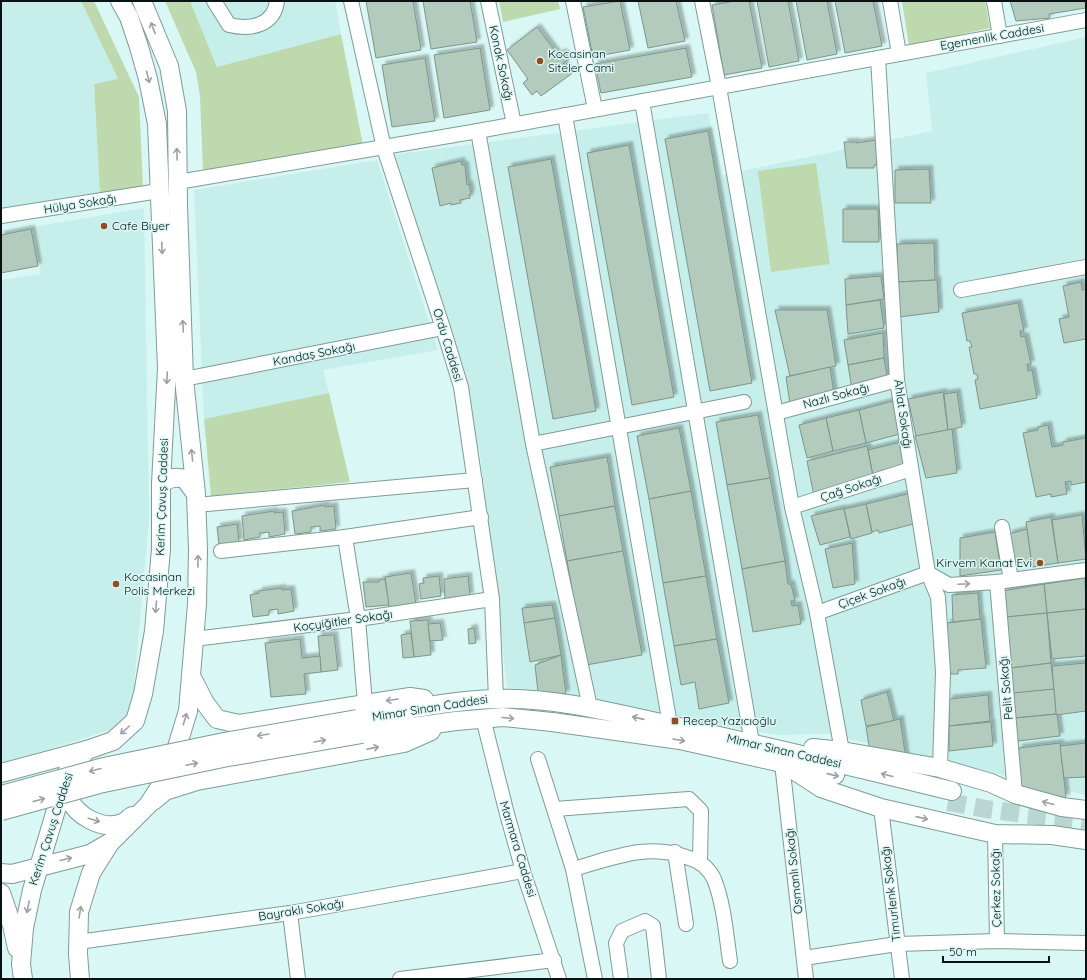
<svg xmlns="http://www.w3.org/2000/svg" width="1087" height="980" font-family="Quicksand,sans-serif">
<defs>
<filter id="shadow"><feDropShadow dx="3.5" dy="-3.5" stdDeviation="1" flood-color="#0004"/></filter>
</defs>
<rect width="100%" height="100%" fill="#d9f8f5"/>
<g fill="#c6efeb">
<path d="M1,1H81L118,80L94,84L100,194L1,213Z"/>
<path d="M190,1H335L341,34L217,67Z"/>
<path d="M1086,37V795L828,734L776,735L507,687L480,453L391,155L708,113L723,175L932,131L926,73Z"/>
<path d="M377,160L438,350L323,370L329,393L204,419L194,190Z"/>
<path d="M144,208L149,520L132,708L123,726L1,764V280L41,274L33,227Z"/>
</g>
<g fill="#bfd9af">
<path d="M81,1H94L139,97L143,188L100,194L94,84L118,79Z"/>
<path d="M165,1H190L217,67L341,34L363,145L227,171L203,170L200,96L196,72Z"/>
<path d="M499,1H558L560,9L503,22Z"/>
<path d="M902,1H985L990,28L909,46Z"/>
<path d="M816,163L830,264L771,272L758,171Z"/>
<path d="M329,393L350,482L211,496L204,419Z"/>
</g>
<g fill="#b2cbbd" stroke="#7e9589" filter="url(#shadow)">
<path d="M366,1H413L421,50L376,58Z"/>
<path d="M423,1H470L477,42L431,49Z"/>
<path d="M620,1L630,50L593,57L583,7Z"/>
<path d="M638,1H676L685,41L648,48Z"/>
<path d="M735,1H749L762,68L724,75L712,5Z"/>
<path d="M757,1H788L799,61L769,67Z"/>
<path d="M796,1H827L837,54L807,60Z"/>
<path d="M835,1H873L882,46L845,53Z"/>
<path d="M1010,1H1086V8L1049,14L1050,18L1016,21Z"/>
<path d="M537,27L558,55L563,52L569,59L563,63L571,74L541,96L537,91L532,95L523,83L528,79L507,50Z"/>
<path d="M480,48L490,110L444,118L434,55Z"/>
<path d="M686,48L692,77L601,93L595,64Z"/>
<path d="M425,58L435,121L392,127L382,65Z"/>
<path d="M708,131L752,383L710,391L665,139Z"/>
<path d="M876,140L877,165H874V168H847L844,142H856V143Z"/>
<path d="M629,145L674,397L632,405L587,153Z"/>
<path d="M551,159L596,411L553,419L508,167Z"/>
<path d="M461,161L462,165H465L467,185L469,184L471,194L469,195L470,198L460,200L461,203L451,205V203L440,206L432,168Z"/>
<path d="M929,169L931,203H895V170Z"/>
<path d="M843,209H878L879,242H843Z"/>
<path d="M31,229L38,266L1,273V235Z"/>
<path d="M934,243L935,280L898,282L897,244Z"/>
<path d="M881,276L884,299L846,305L845,279Z"/>
<path d="M937,280L939,312L899,317L897,282Z"/>
<path d="M1081,282L1082,290L1086,289V339L1064,343L1059,319L1069,317L1063,286Z"/>
<path d="M880,300L884,328L848,334L846,305Z"/>
<path d="M1018,303L1024,331H1020L1021,337L1025,336L1031,364H1027L1028,371L1032,370L1037,398L980,409L975,380L978,379L977,374H974L969,347H972L970,341H967L962,313Z"/>
<path d="M775,310H827L836,366L790,376Z"/>
<path d="M883,333L884,358L848,365L844,340Z"/>
<path d="M884,358L888,382L852,389L848,365Z"/>
<path d="M830,367L834,394L790,404L786,377Z"/>
<path d="M943,392L948,430L916,436L908,399Z"/>
<path d="M957,392L962,427L948,430L944,394Z"/>
<path d="M893,401L900,434L866,443L859,410Z"/>
<path d="M859,410L866,443L833,451L826,418Z"/>
<path d="M758,415L770,478L727,485L716,422Z"/>
<path d="M826,418L833,451L807,458L799,425Z"/>
<path d="M1048,425L1052,447L1063,445V442L1086,438V482L1071,485V481L1065,482L1067,494L1051,497V494L1036,497L1023,433L1038,430V427Z"/>
<path d="M679,428L691,491L649,499L637,436Z"/>
<path d="M952,429L957,473L926,478L915,436Z"/>
<path d="M901,442L907,473L874,481L868,450Z"/>
<path d="M867,446L874,481L814,496L807,461Z"/>
<path d="M607,457L615,506L559,516L550,467Z"/>
<path d="M770,478L785,561L742,569L727,485Z"/>
<path d="M691,491L706,576L663,583L649,499Z"/>
<path d="M911,493L917,523L879,533L878,530L872,532L866,504Z"/>
<path d="M866,504L872,533L851,539L844,509Z"/>
<path d="M325,505V507L334,506L336,529L320,531V526L311,527V532L295,534L292,511Z"/>
<path d="M615,506L623,551L567,561L559,516Z"/>
<path d="M840,509H844L850,537L820,545L811,516Z"/>
<path d="M274,511V513L283,512L285,534L269,537V532L260,533V537L244,540L242,516Z"/>
<path d="M1082,515L1086,559L1058,563L1052,520Z"/>
<path d="M1051,517L1058,563L1032,567L1026,522Z"/>
<path d="M237,524L239,542L219,545L217,527Z"/>
<path d="M1027,529L1032,565L1013,568L1009,534Z"/>
<path d="M995,532L1001,570L960,576V538Z"/>
<path d="M852,543L855,584L833,588L825,549Z"/>
<path d="M623,551L642,655L586,665L567,561Z"/>
<path d="M785,561L788,584H791L795,601H791L792,606L798,605L801,624L753,632L742,569Z"/>
<path d="M411,573L416,604L389,608L385,577Z"/>
<path d="M439,576L441,596L421,599L419,584L424,583L423,578Z"/>
<path d="M468,576L470,596L445,599L444,579Z"/>
<path d="M706,576L717,639L674,646L663,583Z"/>
<path d="M1085,578L1086,609L1047,613L1044,584Z"/>
<path d="M385,579L389,605L366,607L363,582H379V580Z"/>
<path d="M1044,584L1047,613L1006,617L1003,591Z"/>
<path d="M282,588V590L291,589L294,611L278,614V609L269,610V615L253,617L250,595L259,593V591Z"/>
<path d="M978,593L980,619L953,622L952,595Z"/>
<path d="M552,605L555,618L524,623L522,608Z"/>
<path d="M1086,609V656L1052,659L1047,613Z"/>
<path d="M1047,613L1051,663L1011,668L1006,617Z"/>
<path d="M555,618L561,655L530,662L524,623Z"/>
<path d="M981,619L986,668L958,670V674H948L947,623Z"/>
<path d="M428,620L431,655L414,657L410,621Z"/>
<path d="M440,623L443,640L430,641L428,624Z"/>
<path d="M474,628L476,643L469,644L468,629Z"/>
<path d="M411,633L414,657L403,658L401,635Z"/>
<path d="M334,635L338,670L321,672L318,636Z"/>
<path d="M300,639L302,658L320,656L321,672L304,674L306,694L271,697L265,643Z"/>
<path d="M717,639L729,703L699,709L695,682L681,685L674,646Z"/>
<path d="M561,655L566,694L538,692L535,665Z"/>
<path d="M1051,663L1054,689L1012,694L1011,668Z"/>
<path d="M1086,663V711L1056,715L1052,666Z"/>
<path d="M1054,689L1056,714L1015,718L1013,693Z"/>
<path d="M887,692L894,721L866,726L861,700Z"/>
<path d="M988,695L990,721L949,726V699Z"/>
<path d="M1057,714L1060,736L1018,741L1015,718Z"/>
<path d="M900,719L906,759L870,752L866,727Z"/>
<path d="M991,722L993,746L949,751V726Z"/>
<path d="M1060,743L1066,798L1026,791L1021,787L1017,751H1019V748Z"/>
<path d="M1086,743V777L1064,778L1060,746Z"/>
</g>
<g fill="none" stroke-linecap="round" stroke-linejoin="round">
<path stroke="#bad6d3" stroke-width="18" stroke-dasharray="18 9" stroke-linecap="butt" d="M948,802L986,809L1086,822"/>
<defs>
<g id="minor">
<path d="M214,1L229,25C250,30 274,26 277,1"/>
<path d="M351,1L384,148L443,328L461,387L492,599L496,699"/>
<path d="M488,1L514,124"/>
<path d="M573,1L595,109"/>
<path d="M702,1L719,87L792,507L817,613L842,751"/>
<path d="M890,1L899,54"/>
<path d="M994,1L1000,36"/>
<path d="M878,58L897,380L928,573L938,597L943,672L940,768"/>
<path d="M642,101L752,743"/>
<path d="M565,115L670,725"/>
<path d="M478,131L533,444L590,707"/>
<path d="M178,182L478,131L1086,20"/>
<path d="M1,216L159,191"/>
<path d="M961,290L1086,267"/>
<path d="M184,379L443,328"/>
<path d="M776,413L897,380"/>
<path d="M533,444L744,402"/>
<path d="M196,505L475,480"/>
<path d="M792,507L911,469"/>
<path d="M1002,527L1011,580"/>
<path d="M345,537L358,619L365,704"/>
<path d="M221,551L345,537L481,517"/>
<path d="M997,582L1015,794"/>
<path d="M817,613L928,573L949,585L997,582L1086,570"/>
<path d="M194,639L358,619L492,599"/>
<path d="M483,718L507,814L523,871L559,979"/>
<path d="M538,759L573,869L595,979"/>
<path d="M782,763L806,979"/>
<path d="M881,808L902,979"/>
<path d="M555,809L689,799L701,811L700,862"/>
<path d="M995,834L997,941"/>
<path d="M675,852L686,924"/>
<path d="M573,869C613,858 649,842 689,858C700,861 709,869 714,879C724,904 726,934 730,961"/>
<path d="M290,913L298,979"/>
<path d="M78,942L290,913L523,871"/>
<path d="M804,958L897,944L997,941L1086,943"/>
<path d="M400,979L554,960"/>
<path d="M621,979L616,943L622,931L645,921L653,926L659,979"/>
</g>
<g id="major">
<path d="M161,484C169,478 175,476 185,479L196,494"/>
<path d="M191,676L205,703L217,719L239,724L410,697L424,699"/>
<path d="M357,719C403,711 449,700 496,699C555,697 613,713 670,725C765,746 859,768 952,791"/>
<path d="M362,734L456,721L503,717L552,722L680,740L835,775"/>
<path d="M813,748L842,751L940,768L991,783L1015,794L1062,807L1086,810"/>
<path d="M795,771L821,788L881,808L995,834L1052,835L1086,840"/>
<path d="M1,773L87,750"/>
<path d="M65,780C66,786 67,794 69,799C77,816 103,831 122,823C126,822 129,818 132,816"/>
<path d="M153,801L165,791L197,781L404,743L431,731"/>
<path d="M1,873L12,874L90,854L109,843"/>
<path d="M1,893L12,925L17,948"/>
<path d="M23,979L21,964L24,928L32,890L68,770L87,750L113,741L135,721L143,694L154,631L161,549V484L167,368L157,124L148,79L139,47L129,17L120,1"/>
<path d="M80,979L78,954L79,912L91,873L110,843L148,805L169,773L188,711L197,604L198,550L196,494L184,379L178,205L177,111L169,66L142,1"/>
</g>
</defs>
<use href="#minor" stroke="#7e9b99" stroke-width="16"/>
<use href="#major" stroke="#7e9b99" stroke-width="20"/>
<use href="#minor" stroke="#fff" stroke-width="14"/>
<use href="#major" stroke="#fff" stroke-width="18"/>
<defs>
<g id="major-bridge">
<path d="M1,795L104,767L224,742L357,719"/>
<path d="M1,811L99,784L223,758L362,734"/>
</g>
</defs>
<use href="#major-bridge" stroke="#7e9b99" stroke-width="20" stroke-linecap="butt"/>
<use href="#major-bridge" stroke="#fff" stroke-width="18"/>
</g>
<defs><path id="oneway-shaft" d="M-6 0H5M1.5-3L5.5 0L1.5 3" fill="none" stroke-width="1.6" stroke-linecap="round" stroke-linejoin="round"/></defs>
<g stroke="#9da1a1">
<use href="#oneway-shaft" transform="translate(153 28) rotate(-111)"/>
<use href="#oneway-shaft" transform="translate(148 77) rotate(76)"/>
<use href="#oneway-shaft" transform="translate(177 154) rotate(-91)"/>
<use href="#oneway-shaft" transform="translate(162 248) rotate(88)"/>
<use href="#oneway-shaft" transform="translate(183 326) rotate(-93)"/>
<use href="#oneway-shaft" transform="translate(167 378) rotate(93)"/>
<use href="#oneway-shaft" transform="translate(192 455) rotate(-96)"/>
<use href="#oneway-shaft" transform="translate(198 561) rotate(-89)"/>
<use href="#oneway-shaft" transform="translate(964 584) rotate(-3)"/>
<use href="#oneway-shaft" transform="translate(156 607) rotate(95)"/>
<use href="#oneway-shaft" transform="translate(392 700) rotate(171)"/>
<use href="#oneway-shaft" transform="translate(508 718) rotate(5)"/>
<use href="#oneway-shaft" transform="translate(638 718) rotate(-167)"/>
<use href="#oneway-shaft" transform="translate(185 719) rotate(-73)"/>
<use href="#oneway-shaft" transform="translate(125 730) rotate(138)"/>
<use href="#oneway-shaft" transform="translate(263 735) rotate(171)"/>
<use href="#oneway-shaft" transform="translate(679 740) rotate(10)"/>
<use href="#oneway-shaft" transform="translate(320 741) rotate(-10)"/>
<use href="#oneway-shaft" transform="translate(373 748) rotate(-11)"/>
<use href="#oneway-shaft" transform="translate(192 764) rotate(-12)"/>
<use href="#oneway-shaft" transform="translate(95 770) rotate(165)"/>
<use href="#oneway-shaft" transform="translate(833 775) rotate(13)"/>
<use href="#oneway-shaft" transform="translate(887 775) rotate(-166)"/>
<use href="#oneway-shaft" transform="translate(39 800) rotate(-15)"/>
<use href="#oneway-shaft" transform="translate(1048 803) rotate(-165)"/>
<use href="#oneway-shaft" transform="translate(922 818) rotate(13)"/>
<use href="#oneway-shaft" transform="translate(94 820) rotate(18)"/>
<use href="#oneway-shaft" transform="translate(66 859) rotate(-14)"/>
<use href="#oneway-shaft" transform="translate(28 907) rotate(101)"/>
<use href="#oneway-shaft" transform="translate(80 912) rotate(-81)"/>
</g>
<g fill="#914c22" stroke="#d9f8f5" stroke-width="1.5">
<circle cx="540" cy="61" r="4"/>
<circle cx="104" cy="226" r="4"/>
<circle cx="1040" cy="563" r="4"/>
<circle cx="116" cy="584" r="4"/>
<rect x="671" y="717" width="8" height="8" rx="2"/>
</g>
<g text-anchor="middle" stroke-width="3" stroke-linejoin="round" paint-order="stroke">
<g font-size="12" fill="#091313" stroke="#d9f8f5">
<text transform="translate(992 37) rotate(-10)" y="4">Egemenlik Caddesi</text>
<text transform="translate(501 63) rotate(78)" y="4">Konak Sokağı</text>
<text transform="translate(80 204) rotate(-9)" y="4">Hülya Sokağı</text>
<text transform="translate(448 345) rotate(73)" y="4">Ordu Caddesi</text>
<text transform="translate(314 354) rotate(-11)" y="4">Kandaş Sokağı</text>
<text transform="translate(836 396) rotate(-15)" y="4">Nazlı Sokağı</text>
<text transform="translate(903 414) rotate(82)" y="4">Ahlat Sokağı</text>
<text transform="translate(851 488) rotate(-18)" y="4">Çağ Sokağı</text>
<text transform="translate(162 497) rotate(-88)" y="4">Kerim Çavuş Caddesi</text>
<text transform="translate(872 593) rotate(-20)" y="4">Çiçek Sokağı</text>
<text transform="translate(343 621) rotate(-8)" y="4">Koçyiğitler Sokağı</text>
<text transform="translate(1006 688) rotate(-95)" y="4">Pelit Sokağı</text>
<text transform="translate(430 708) rotate(-9)" y="4">Mimar Sinan Caddesi</text>
<text transform="translate(784 751) rotate(13)" y="4">Mimar Sinan Caddesi</text>
<text transform="translate(51 829) rotate(-72)" y="4">Kerim Çavuş Caddesi</text>
<text transform="translate(518 849) rotate(73)" y="4">Marmara Caddesi</text>
<text transform="translate(794 871) rotate(-96)" y="4">Osmanlı Sokağı</text>
<text transform="translate(996 888) rotate(-91)" y="4">Çerkez Sokağı</text>
<text transform="translate(891 894) rotate(-97)" y="4">Timurlenk Sokağı</text>
<text transform="translate(301 910) rotate(-9)" y="4">Bayraklı Sokağı</text>
</g>
<g font-size="12" fill="#091313" stroke="#d9f8f5" text-anchor="start">
<text x="548" y="58">Kocasinan<tspan x="548" dy="14">Siteler Cami</tspan></text>
<text x="112" y="230">Cafe Biyer</text>
<text x="1032" y="567" text-anchor="end">Kirvem Kanat Evi</text>
<text x="124" y="581">Kocasinan<tspan x="124" dy="14">Polis Merkezi</tspan></text>
<text x="683" y="725">Recep Yazıcıoğlu</text>
</g>
</g>
<rect width="1087" height="980" fill="none" stroke="#091313" stroke-width="4"/>
<path d="M943 956v6h106v-6" fill="none" stroke="#091313" stroke-width="2"/>
<text x="949" y="956" font-size="12" fill="#091313" stroke="#d9f8f5" stroke-width="3" paint-order="stroke">50 m</text>
</svg>
